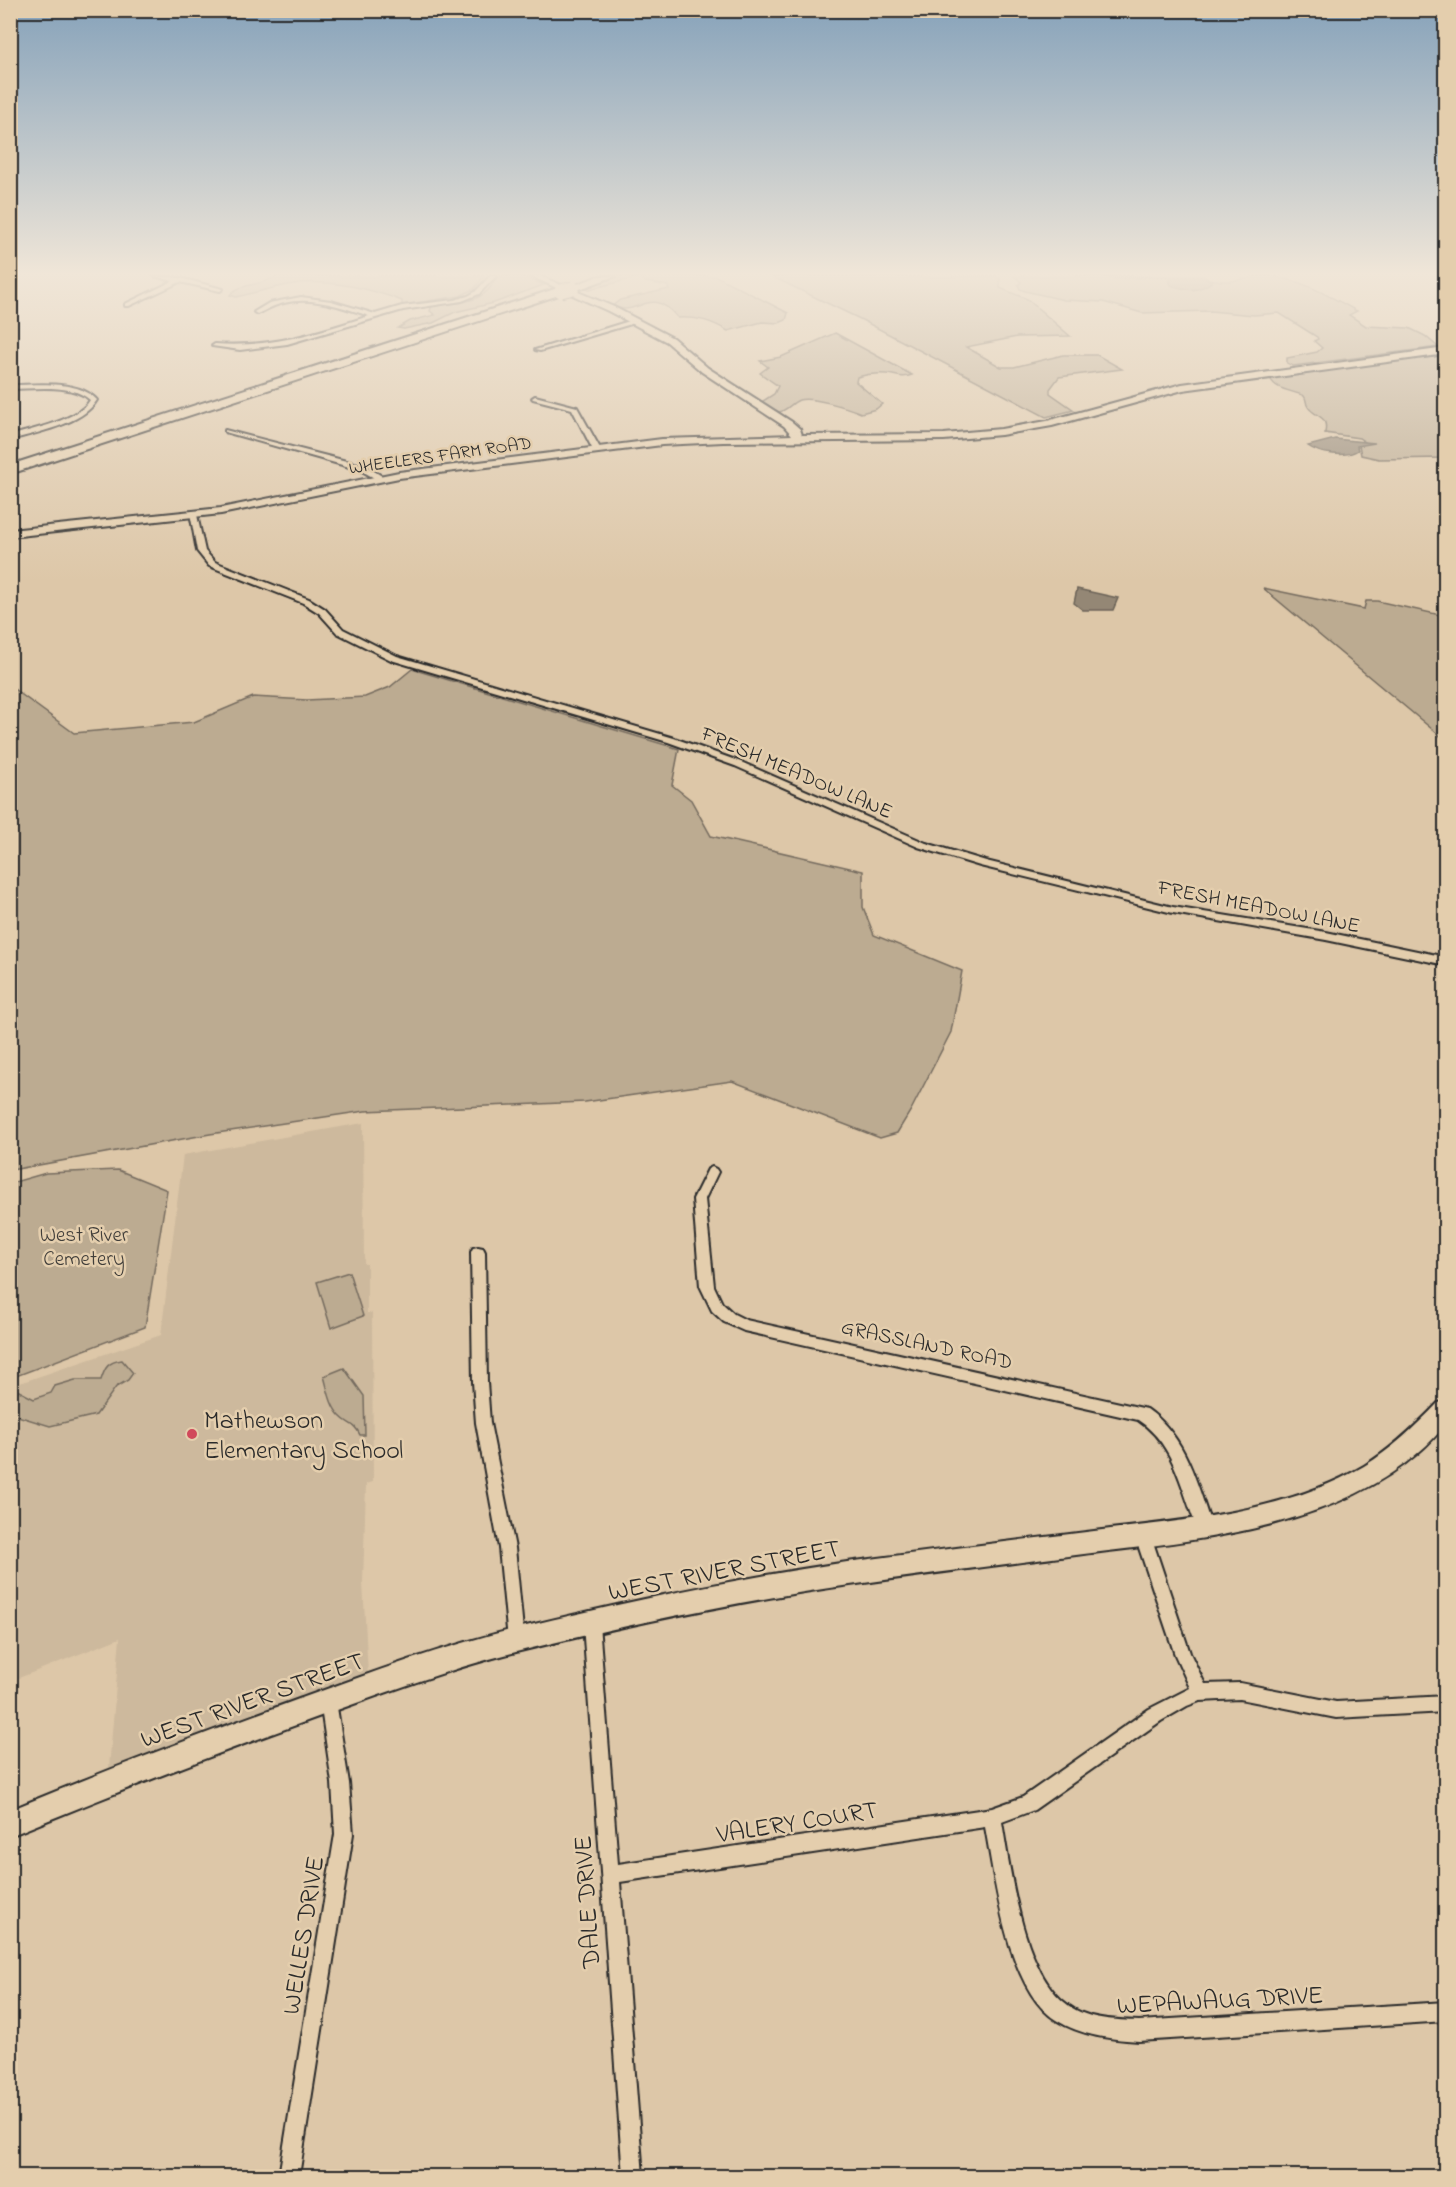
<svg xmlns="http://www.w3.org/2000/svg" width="1456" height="2187" font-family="'Indie Flower',sans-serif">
<rect width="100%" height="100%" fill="#ddc7a8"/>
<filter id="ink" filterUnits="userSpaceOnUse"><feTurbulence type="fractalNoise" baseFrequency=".0167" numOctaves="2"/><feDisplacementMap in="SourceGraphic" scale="12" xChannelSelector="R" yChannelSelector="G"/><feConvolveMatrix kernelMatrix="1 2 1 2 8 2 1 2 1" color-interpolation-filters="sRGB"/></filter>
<g filter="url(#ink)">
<path fill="#cdb99d" d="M363,1123L364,1264H367V1313H372L373,1482L366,1484L363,1583L368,1675L109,1768L120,1638L11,1681V1386L161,1335L183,1155Z"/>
<g fill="#bcab91" stroke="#746b5e" stroke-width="1.5">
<path d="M277,276H484L474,289L460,296L402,305V301C372,289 333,280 300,283C278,286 257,292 236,297L230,295C238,283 263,286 277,276Z"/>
<path d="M500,276H521L544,285L494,303L455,312L433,323L404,329L398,328L410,321L435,315L430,311L432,305C448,304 476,304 488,290C493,285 493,280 500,276Z"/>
<path d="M621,276H716L788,313L786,320L779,323L762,322L728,331C711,321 698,317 678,318C649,283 639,319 612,306L620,300L669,289L668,286L646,282L639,277L590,289L575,290Z"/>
<path d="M771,276L920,277L996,276L1000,279V288L1027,299L1070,336L1017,337L966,347L1001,367H1014L1063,355H1097L1122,369L1059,377L1050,389V393L1074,410L1046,417L860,319Z"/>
<path d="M1014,276H1101L1115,279L1166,276L1170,277L1168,280L1172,285L1194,290L1211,283L1208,279C1216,280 1224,282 1231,281C1245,280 1252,275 1267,276C1300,278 1329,296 1357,311L1349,315L1366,326L1409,328L1425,336L1438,347L1293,366L1287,363V358L1317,352L1322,348L1314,341L1318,339L1317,337L1279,313L1254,315L1210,311L1142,313L1103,302L1064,300L1025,291L1020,289L1018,285L1021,282Z"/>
<path d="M835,333L912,375C902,379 897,375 887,374C876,373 867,374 857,377L856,382L882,404L876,409L861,413C849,408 811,396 799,400C791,403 788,410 779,412L760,403L774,394L778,386L760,373L768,367L760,361L781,357Z"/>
<path d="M1445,355V458L1379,459L1361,455L1359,445L1365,442L1359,438L1325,433C1329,413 1313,418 1307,405C1306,402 1306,398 1304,396C1292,390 1276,391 1270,378Z"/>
<path d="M1263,588L1364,609L1366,601H1377L1445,616V740Z"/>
<path d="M412,669L679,749L672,785L691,800L711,836L863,871V907L874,935L962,971L951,1032L911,1110L897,1133L880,1138L732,1081L585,1102L365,1111L210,1134L11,1170V687L74,733L194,722L253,697L307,700L365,697L390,687Z"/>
<path d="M118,1170L167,1190L145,1327L11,1378V1183L46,1173Z"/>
<path d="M349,1272L363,1316L331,1328L317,1282Z"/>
<path d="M122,1360L133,1373L128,1380L116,1387L96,1415L50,1426L11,1414V1397L17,1390L34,1399L51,1393L55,1386L75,1380H101C105,1367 108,1362 122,1360Z"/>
<path d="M344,1368L364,1396L365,1435H360C354,1422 348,1425 340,1416C330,1406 328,1390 324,1376Z"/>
</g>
<g fill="#948775" stroke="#6a6257" stroke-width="1.5">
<path d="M1102,276H1203L1212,281C1199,293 1186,290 1171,285L1168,276L1115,279Z"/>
<path d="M1335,439L1375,443L1357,446L1358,450C1347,458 1319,454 1308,446Z"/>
<path d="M1077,589L1118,598L1113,610H1083L1074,603Z"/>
</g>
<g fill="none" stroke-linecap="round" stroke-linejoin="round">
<defs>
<g id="street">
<path d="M154,276L180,278L223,289L220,291L180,282L129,306H125V304L173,281Z"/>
<path d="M490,276H496L479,294L462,301L403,310L287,344L240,350L212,346L215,344C271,348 316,333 369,316C342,307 312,296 284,303C274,305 266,310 257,314L254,312L269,303L301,297L331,301L375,314L402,306L454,300L468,296L475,292Z"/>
<path d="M636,319L638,322L540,351L535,350Z"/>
<path d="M10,385C37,385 78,379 97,400C83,424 36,433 10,440V436C32,429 79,420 90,400C72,383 34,389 10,389Z"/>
<path d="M535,396L577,407L601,450L600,452L593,450L572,409L533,399L532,398Z"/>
<path d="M225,430L366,466L385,478L378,480L360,470L225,432Z"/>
<path d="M190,513L197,515L205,551L215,562L309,599L325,609L343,629L397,656L674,738L741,762L926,843L986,861L1173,907L1326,932L1446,957V965L1326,940L1173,913L980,866L918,847L735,766L668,742L391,660L337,633L319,613L303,603L209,566L197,551Z"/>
<path d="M712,1167L716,1169L718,1172L705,1199L714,1286L722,1303L734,1314L746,1320L1147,1409C1186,1436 1197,1484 1212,1527L1209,1532L1204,1534L1199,1532C1181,1492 1177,1446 1138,1420L744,1331L724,1322L712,1311L700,1286L693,1199L708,1169Z"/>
<path d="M478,1247L483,1248L485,1252L487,1382L490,1423L515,1548L524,1640L522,1646L516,1648L510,1646L508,1640L499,1548L476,1423L473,1382L471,1252L473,1248Z"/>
<path d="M1143,1529L1148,1531L1151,1536L1190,1653L1205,1684L1240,1683L1336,1702L1446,1696V1712L1336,1718L1240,1699L1200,1701L1187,1706L1161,1721L1034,1810L1002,1822C1011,1874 1023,1974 1068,2005C1088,2020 1115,2020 1139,2021L1446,2002V2021L1139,2041C1110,2039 1082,2036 1056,2020C1007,1989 995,1880 985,1827L620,1882L643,2176H623L583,1624L585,1618L591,1616L597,1618L599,1624L618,1864L992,1808L1023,1797L1149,1709L1190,1688L1175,1655L1135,1536L1138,1531Z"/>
<path d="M328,1693L334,1695L336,1701L349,1783L353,1834L299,2176H279L335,1834L332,1783L320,1701L322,1695Z"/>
</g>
<g id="secondary">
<path d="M530,276H540L614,307L673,338L708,368L792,422L800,429L802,435L944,434L1001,429L1047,421L1182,384L1446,348V354L1183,390L1052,426L1001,435L944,440L723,442L662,445L399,478L221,514L10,537V530L221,508L399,472L662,439L792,435L784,426L702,372L667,342L608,311Z"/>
<path d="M1446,1401V1425C1437,1434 1429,1444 1419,1452C1329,1531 1189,1541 1076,1555C1000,1565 925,1574 850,1585C738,1601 626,1625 516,1652C445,1670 376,1696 307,1721C207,1757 109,1795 10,1836V1810C106,1770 202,1734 299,1699C373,1672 446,1645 522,1627C629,1601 738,1578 847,1562C929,1551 1012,1541 1094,1531C1184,1520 1284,1513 1364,1466C1392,1449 1415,1427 1438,1403Z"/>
</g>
<g id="highway">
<path d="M599,276H615L577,290H569L567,288Z"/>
<path d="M561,287L565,289V293L10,474V465Z"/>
</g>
</defs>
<use href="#street" stroke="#2b2b2b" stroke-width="4"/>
<use href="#secondary" stroke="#2b2b2b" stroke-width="4"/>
<use href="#highway" stroke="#2b2b2b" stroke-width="4"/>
<use href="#street" fill="#e4cead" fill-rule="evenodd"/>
<use href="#secondary" fill="#e4cead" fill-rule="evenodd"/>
<use href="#highway" fill="#e4cead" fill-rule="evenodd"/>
<defs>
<path id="highway-bridge" d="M561,291L573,288"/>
</defs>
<use href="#highway-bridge" stroke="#2b2b2b" stroke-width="15" stroke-linecap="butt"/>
<use href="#highway-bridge" stroke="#e4cead" stroke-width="13"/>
</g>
</g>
<linearGradient id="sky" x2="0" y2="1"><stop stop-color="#86a2ba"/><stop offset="0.47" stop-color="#f0e6d8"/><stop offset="1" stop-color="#f0e6d8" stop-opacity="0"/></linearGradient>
<rect width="1456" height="582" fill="url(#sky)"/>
<circle fill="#d1495b" stroke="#e4cead" stroke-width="2" cx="192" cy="1434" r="6"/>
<g text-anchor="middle" stroke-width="5" stroke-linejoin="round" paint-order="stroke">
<g font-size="18" fill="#2b2b2b" stroke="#e4cead">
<text transform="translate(440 455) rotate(-8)" y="6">WHEELERS FARM ROAD</text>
</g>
<g font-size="21" fill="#2b2b2b" stroke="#e4cead">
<text transform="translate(797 772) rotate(23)" y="7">FRESH MEADOW LANE</text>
<text transform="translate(1259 906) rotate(11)" y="7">FRESH MEADOW LANE</text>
<text transform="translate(927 1344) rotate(12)" y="7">GRASSLAND ROAD</text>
</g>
<g font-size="21" fill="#413e3a" stroke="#e4cead">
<text x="84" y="1241">West River<tspan x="84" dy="24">Cemetery</tspan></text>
</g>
<g font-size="26" fill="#2b2b2b" stroke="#e4cead" text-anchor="start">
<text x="204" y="1428">Mathewson<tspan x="204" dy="30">Elementary School</tspan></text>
</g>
<g font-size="26" fill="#2b2b2b" stroke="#e4cead">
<text transform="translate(724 1569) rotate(-11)" y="9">WEST RIVER STREET</text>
<text transform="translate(252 1699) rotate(-20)" y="9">WEST RIVER STREET</text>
<text transform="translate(797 1821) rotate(-9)" y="9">VALERY COURT</text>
<text transform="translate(586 1902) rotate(-94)" y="9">DALE DRIVE</text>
<text transform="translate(302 1935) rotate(-81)" y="9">WELLES DRIVE</text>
<text transform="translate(1220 1999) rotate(-3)" y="9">WEPAWAUG DRIVE</text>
</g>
</g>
<rect width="1456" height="2187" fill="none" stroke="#e4cead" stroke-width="36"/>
<rect x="18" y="18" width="1420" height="2151" fill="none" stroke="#2b2b2b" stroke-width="2" filter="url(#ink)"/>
</svg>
